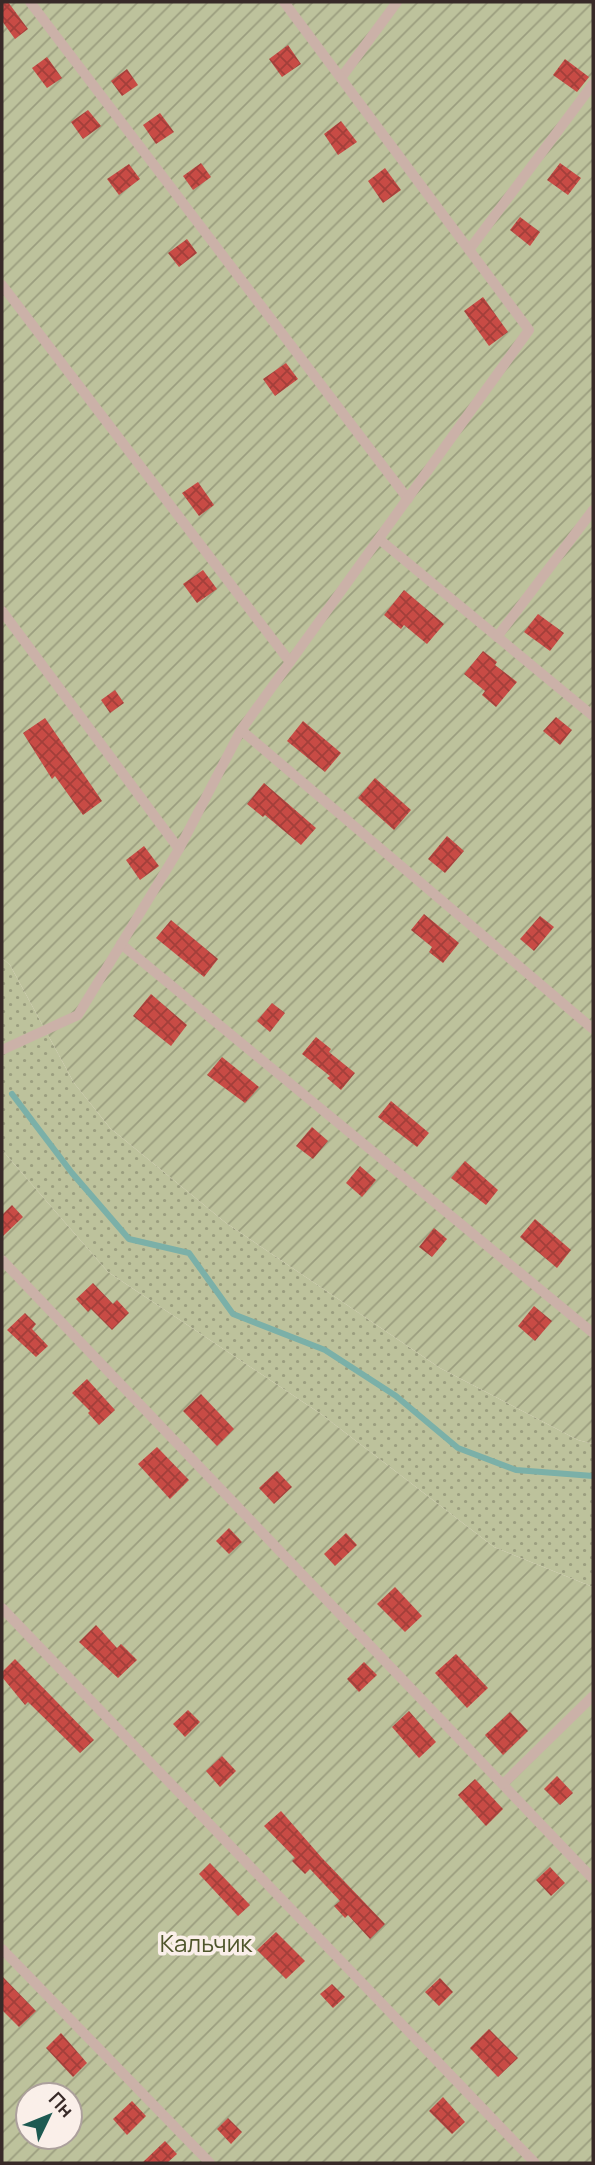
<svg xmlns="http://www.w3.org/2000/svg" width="595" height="2165" font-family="Manrope,sans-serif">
<defs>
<pattern id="grass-dots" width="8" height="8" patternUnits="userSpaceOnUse" patternTransform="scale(1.75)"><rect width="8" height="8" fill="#bdc29c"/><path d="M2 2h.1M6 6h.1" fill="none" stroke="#9b9e7f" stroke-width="1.8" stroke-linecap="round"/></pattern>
<pattern id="garden-furrows" width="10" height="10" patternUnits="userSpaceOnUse" patternTransform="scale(1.75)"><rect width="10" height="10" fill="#bdc29c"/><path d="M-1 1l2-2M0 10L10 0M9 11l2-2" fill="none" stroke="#9b9e7f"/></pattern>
<pattern id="building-cross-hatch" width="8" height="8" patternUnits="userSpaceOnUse" patternTransform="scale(1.75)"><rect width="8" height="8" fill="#c84b45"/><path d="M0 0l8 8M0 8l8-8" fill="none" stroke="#a33f3a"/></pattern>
</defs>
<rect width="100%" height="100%" fill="#f3e4dc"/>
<path fill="url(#grass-dots)" d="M2,958L10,965L74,1083L110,1128L226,1223L440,1368L578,1440L593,1444V1587L494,1547L321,1414L108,1272L2,1150Z"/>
<g fill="url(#garden-furrows)" fill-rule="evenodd">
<path d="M2,2H593V1444L578,1440L440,1368L226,1223L110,1128L74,1083L10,965L2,958Z"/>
<path d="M2,1150L108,1272L321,1414L494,1547L593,1587V2163H2ZM28,2095H70V2137H28Z"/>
</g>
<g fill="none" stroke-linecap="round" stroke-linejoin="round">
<path stroke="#7bb0a8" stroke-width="6" d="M12,1094L72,1173L129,1239L189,1253L233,1314L325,1350L396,1396L458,1448L516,1470L593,1476"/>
</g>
<g fill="url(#building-cross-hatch)">
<path d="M2,2H8L28,29L15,39L2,21Z"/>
<path d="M288,45L301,64L282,77L269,59Z"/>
<path d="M47,57L62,78L47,88L32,68Z"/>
<path d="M565,59L589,77L577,92L553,75Z"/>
<path d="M127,69L138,85L122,96L111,81Z"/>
<path d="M88,110L101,126L83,139L71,122Z"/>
<path d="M160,113L174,132L156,144L143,125Z"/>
<path d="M341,121L357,142L338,155L324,134Z"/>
<path d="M201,163L211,177L193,190L183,176Z"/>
<path d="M560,163L581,178L568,195L547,180Z"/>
<path d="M129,164L140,179L119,195L107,179Z"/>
<path d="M385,168L401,190L383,203L368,181Z"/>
<path d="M520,217L540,232L530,246L510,230Z"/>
<path d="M187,239L197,253L179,267L168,253Z"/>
<path d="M483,297L508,332L489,346L464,311Z"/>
<path d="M286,363L298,379L275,396L263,379Z"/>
<path d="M198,482L214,505L199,516L182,493Z"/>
<path d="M203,570L217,589L197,603L183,584Z"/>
<path d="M404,590L444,624L427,644L404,625L401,629L384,615Z"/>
<path d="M538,614L564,633L550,651L524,632Z"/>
<path d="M483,651L497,662L495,665L517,682L496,707L482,695L485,691L464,674Z"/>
<path d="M115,690L124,703L110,713L101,700Z"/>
<path d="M556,717L572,730L560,745L543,731Z"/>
<path d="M45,718L102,801L83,815L55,776L52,779L23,733Z"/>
<path d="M303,721L341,753L325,772L287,741Z"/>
<path d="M375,778L411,810L394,830L358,798Z"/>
<path d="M264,783L316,828L301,845L265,815L263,817L247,804Z"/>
<path d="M447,836L464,851L445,873L428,859Z"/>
<path d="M144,846L159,866L140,880L126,860Z"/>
<path d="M424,914L459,943L443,963L429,952L432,947L411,930Z"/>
<path d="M540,916L554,927L534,951L520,939Z"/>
<path d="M171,920L218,959L204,977L156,938Z"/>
<path d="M151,994L187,1025L171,1046L133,1016Z"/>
<path d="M272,1003L285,1013L270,1032L257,1021Z"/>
<path d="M316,1037L331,1049L329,1052L355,1073L341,1090L327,1078L330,1076L302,1054Z"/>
<path d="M222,1057L259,1087L245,1103L207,1075Z"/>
<path d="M391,1101L429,1133L417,1147L378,1117Z"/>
<path d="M312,1127L328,1141L313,1159L296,1146Z"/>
<path d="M465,1161L498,1190L486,1205L451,1178Z"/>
<path d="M360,1166L376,1180L362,1197L346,1183Z"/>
<path d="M12,1205L23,1217L2,1237V1215Z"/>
<path d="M535,1219L571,1250L557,1268L520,1237Z"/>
<path d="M434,1228L447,1239L432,1257L419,1247Z"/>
<path d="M93,1283L113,1304L117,1300L129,1313L112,1330L91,1309L88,1312L76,1299Z"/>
<path d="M534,1306L552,1321L535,1341L518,1326Z"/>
<path d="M25,1313L36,1324L32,1329L48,1346L36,1357L7,1330Z"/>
<path d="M87,1379L115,1410L99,1425L88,1413L90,1411L72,1393Z"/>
<path d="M201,1394L234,1429L217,1446L183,1411Z"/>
<path d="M157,1447L189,1480L170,1499L138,1464Z"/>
<path d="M277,1471L292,1487L274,1504L259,1488Z"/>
<path d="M229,1528L242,1542L229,1554L216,1541Z"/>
<path d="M346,1533L357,1545L335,1566L324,1554Z"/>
<path d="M395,1587L422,1616L405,1632L377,1604Z"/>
<path d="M96,1625L117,1648L121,1644L137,1660L118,1678L79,1642Z"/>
<path d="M456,1654L488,1688L467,1708L435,1673Z"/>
<path d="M15,1659L94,1740L80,1753L28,1702L25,1705L2,1677V1672Z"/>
<path d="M364,1662L377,1675L359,1692L347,1679Z"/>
<path d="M188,1710L200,1722L185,1737L173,1724Z"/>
<path d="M409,1711L436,1742L419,1758L392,1727Z"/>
<path d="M510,1712L528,1731L503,1755L485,1735Z"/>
<path d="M222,1756L236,1771L220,1787L206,1771Z"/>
<path d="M557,1776L573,1793L560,1805L544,1789Z"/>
<path d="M475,1779L503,1809L486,1826L458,1795Z"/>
<path d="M281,1811L322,1858L385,1924L370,1939L348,1915L345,1918L334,1906L340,1901L310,1869L305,1874L292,1861L295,1858L264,1826Z"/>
<path d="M210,1863L250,1905L238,1916L199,1874Z"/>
<path d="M550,1867L565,1883L551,1896L536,1880Z"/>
<path d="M276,1932L305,1961L286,1979L257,1950Z"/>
<path d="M2,1976L36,2011L19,2027L2,2010Z"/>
<path d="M440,1978L453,1992L439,2006L425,1992Z"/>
<path d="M332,1984L345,1997L333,2008L320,1994Z"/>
<path d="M489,2029L518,2058L498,2077L470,2048Z"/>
<path d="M61,2033L87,2063L73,2077L46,2048Z"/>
<path d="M443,2097L465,2122L452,2134L429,2111Z"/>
<path d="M132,2101L146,2116L127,2135L113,2119Z"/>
<path d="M228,2118L242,2132L231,2144L217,2129Z"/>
<path d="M165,2141L177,2154L167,2163H142Z"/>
</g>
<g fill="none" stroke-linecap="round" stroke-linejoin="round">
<g stroke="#cbb1a8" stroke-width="10">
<path d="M30,2L408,499"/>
<path d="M341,78L397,2"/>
<path d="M469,250L593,84"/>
<path d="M2,285L290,662"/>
<path d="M379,539L593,716"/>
<path d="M2,611L179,849"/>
<path d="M497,637L593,510"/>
<path d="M241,730L593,1029"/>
<path d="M121,944L593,1333"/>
<path d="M2,1050L78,1015L179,849L241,730L529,330L284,2"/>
<path d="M2,1260L593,1879"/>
<path d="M2,1608L535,2163"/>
<path d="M503,1784L593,1696"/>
<path d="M2,1949L210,2163"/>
</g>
</g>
<g text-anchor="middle" stroke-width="7" stroke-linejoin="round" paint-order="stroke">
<g font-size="24" fill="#4f562b" stroke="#faefe9">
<text x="206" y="1952">Кальчик</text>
</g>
</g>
<rect width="595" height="2165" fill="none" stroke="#382a28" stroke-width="7"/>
<g transform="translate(49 2116) rotate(47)"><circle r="33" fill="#faefe9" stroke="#aca09c" stroke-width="2"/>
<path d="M0-5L12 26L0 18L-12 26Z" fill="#1d5a52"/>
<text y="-10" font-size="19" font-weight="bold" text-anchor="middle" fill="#382a28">Пн</text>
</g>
</svg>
